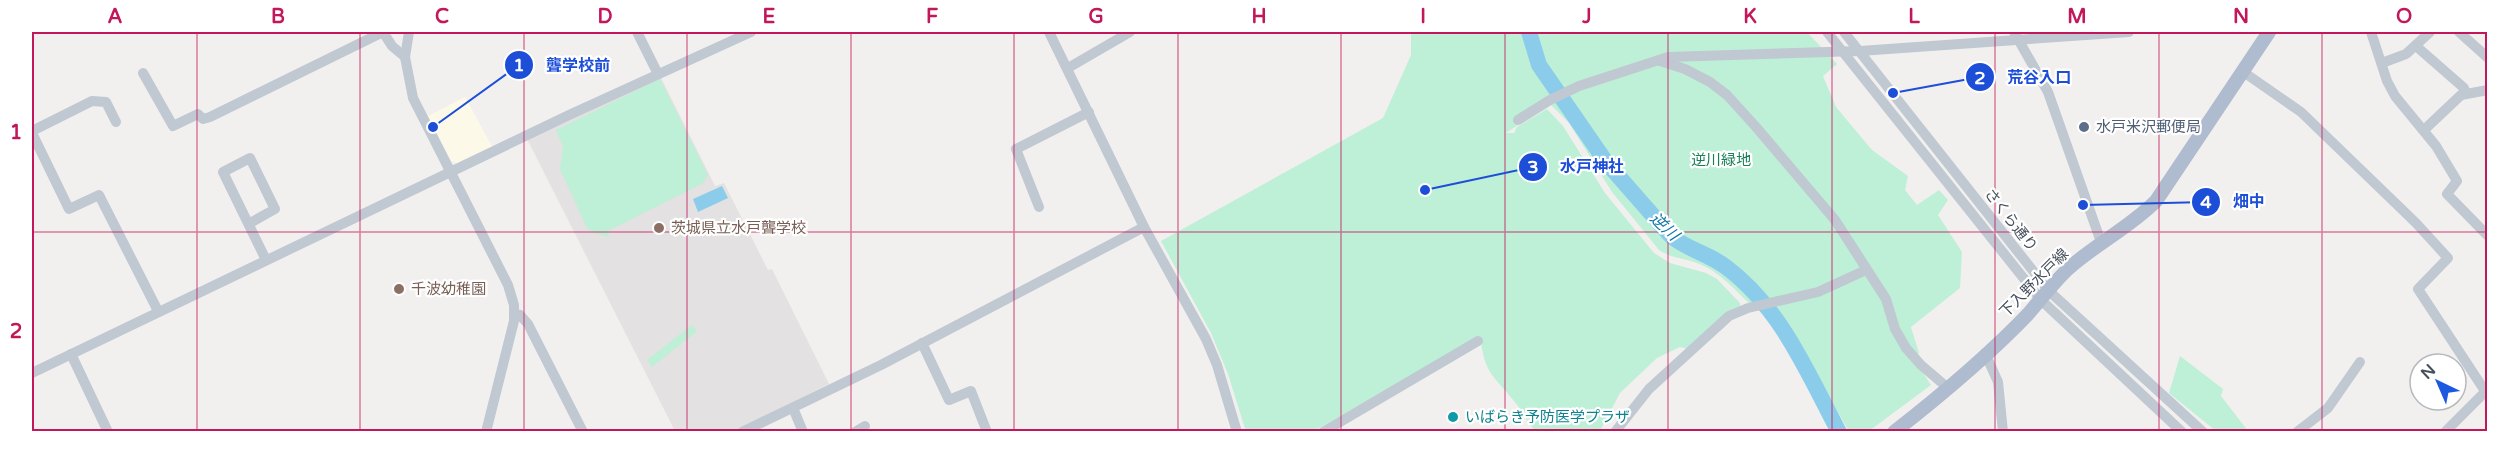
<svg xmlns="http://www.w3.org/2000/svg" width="2519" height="463" font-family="'Varela Round','Noto Sans JP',sans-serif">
<rect width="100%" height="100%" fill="#f2f0ef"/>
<path fill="#fcf9e9" d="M465,97L493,148L460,164L451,161L428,116Z"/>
<path fill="#e3e1e1" d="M660,76L715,186L724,183L768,270L772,269L829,384L735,431H675L527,139Z"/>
<g fill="#beefd7">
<path d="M1411,32H1807L1837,64L1823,76L1836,107L1872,150L1908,176L1905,190L1917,205L1939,190L1948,200L1938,215L1962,252L1960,288L1911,327L1919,353L1914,359L1931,385L1869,431H1849L1770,299L1750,304C1733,288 1717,269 1694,262C1682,258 1671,258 1659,250L1612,192L1569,123L1550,104L1506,133H1514L1517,127L1547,109L1563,126L1605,193L1654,253L1670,263L1706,273L1717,279L1740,303V307L1689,349L1680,347L1657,358L1620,393L1600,431H1535C1527,422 1522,410 1514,401C1491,372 1486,376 1480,337L1314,431L1246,432L1228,374L1211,333L1161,241L1383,118L1411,55Z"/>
<path d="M660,79L708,175L703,183L608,231L609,237L594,233L587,228L560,169L563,146L556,130Z"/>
<path d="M692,325L697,331L652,367L647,360Z"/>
<path d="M2180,356L2223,389L2221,396L2248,431H2216L2169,393Z"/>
</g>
<path fill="#8ccceb" d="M722,186L728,198L698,212L693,199Z"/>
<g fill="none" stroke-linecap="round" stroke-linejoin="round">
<path stroke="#8ccceb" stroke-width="16" d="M1529,32L1539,65L1548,78L1606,162L1670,235C1687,250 1708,253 1726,267C1781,308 1807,372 1839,432"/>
<g stroke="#c0c8d1" stroke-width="10">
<path d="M383,32L392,46L405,57"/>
<path d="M409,32L405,57L413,98L508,285L514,305V321L486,432"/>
<path d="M637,32L658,74"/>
<path d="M1049,32L1144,227L1206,339L1217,365L1237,432"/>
<path d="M1827,32L2041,300L2182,432"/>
<path d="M1844,32L2049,291L2203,432"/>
<path d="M2014,32L2048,92L2101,242"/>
<path d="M2371,32L2387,81L2395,96L2436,146L2457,181L2447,194L2488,236"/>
<path d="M2459,32L2488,58"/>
<path d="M2416,46L2464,88L2465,94"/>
<path d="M1660,61L1685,69L1710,82L1727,95L1756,127L1835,220L1886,299L1895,329L1906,348L1921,365L1948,388"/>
<path d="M2382,63L2406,54L2430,32"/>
<path d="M1068,68L1130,32"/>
<path d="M2242,71L2301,112L2416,223L2448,258L2418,289L2485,391"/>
<path d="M143,73L173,126L198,114L203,119L210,117L383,32"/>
<path d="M1518,120L1550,100L1579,86L1668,57L1860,51L2129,32"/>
<path d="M2424,130L2461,95L2488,90"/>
<path d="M32,131L92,101L106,102L116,122"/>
<path d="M32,133L69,209L99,195L158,311"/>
<path d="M1039,207L1016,149L1089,112"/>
<path d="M250,223L275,209L250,158L223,172L266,260"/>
<path d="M515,314L520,315L528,324L583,432"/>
<path d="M922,343L949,400L971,391L987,432"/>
<path d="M1985,353L1998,382L2003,432"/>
<path d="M71,354L108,432"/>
<path d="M32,373L569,115L751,32"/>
<path d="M793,408L803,432"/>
<path d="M742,432L881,365L1144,227"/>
<path d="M855,432L865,426"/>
<path d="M1323,432L1478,341"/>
<path d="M1615,432L1649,389L1729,316L1748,308L1818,292L1866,270"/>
<path d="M2297,432L2328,408L2360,362"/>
<path d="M2445,432L2488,389"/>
</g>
<path stroke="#afbbce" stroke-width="14" d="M1894,432C1940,396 1989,355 2029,313C2042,298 2054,282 2069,268C2096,244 2130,227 2156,201L2269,32"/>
</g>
<path fill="none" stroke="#c2185b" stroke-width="1.5" stroke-opacity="0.55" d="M197,32V432M360,32V432M524,32V432M687,32V432M851,32V432M1014,32V432M1178,32V432M1341,32V432M1505,32V432M1668,32V432M1832,32V432M1995,32V432M2159,32V432M2322,32V432M32,232H2488"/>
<circle fill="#5c6f8a" stroke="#fff" stroke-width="2" cx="2084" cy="127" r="6"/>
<g fill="#8d6e63" stroke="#fff" stroke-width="2">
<circle cx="659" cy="228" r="6"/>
<circle cx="399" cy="289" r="6"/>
</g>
<circle fill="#0f9aa8" stroke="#fff" stroke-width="2" cx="1453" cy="417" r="6"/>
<g text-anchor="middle" stroke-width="4.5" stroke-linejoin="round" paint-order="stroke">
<g font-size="15" fill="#4e5e75" stroke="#fff" text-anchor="start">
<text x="2096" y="132">水戸米沢郵便局</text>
</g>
<g font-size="15" fill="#187e57" stroke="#fff">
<text x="1721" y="165">逆川緑地</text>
</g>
<g font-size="15" fill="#47505d" stroke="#fff">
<text transform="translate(2011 220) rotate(52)" y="5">さくら通り</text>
<text transform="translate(2034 283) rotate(-45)" y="5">下入野水戸線</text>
</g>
<g font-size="15" fill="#785e54" stroke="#fff" text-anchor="start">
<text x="671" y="233">茨城県立水戸聾学校</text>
<text x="411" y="294">千波幼稚園</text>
</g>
<g font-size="15" fill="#0d838f" stroke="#fff" text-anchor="start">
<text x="1465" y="422">いばらき予防医学プラザ</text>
</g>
<g font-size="16" font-style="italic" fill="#0e77a9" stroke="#fff">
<text transform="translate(1665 226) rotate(43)" y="6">逆川</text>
</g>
</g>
<path fill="none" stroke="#1d4ed8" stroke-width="2" d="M433 127L519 65M1893 93L1980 77M1425 190L1533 167M2083 205L2206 202"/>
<g fill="#1d4ed8" stroke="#fff" stroke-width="2">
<circle cx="433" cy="127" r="6"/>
<circle cx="1893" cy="93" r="6"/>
<circle cx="1425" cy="190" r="6"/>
<circle cx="2083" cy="205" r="6"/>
<circle cx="519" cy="65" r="15"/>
<circle cx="1980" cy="77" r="15"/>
<circle cx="1533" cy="167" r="15"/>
<circle cx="2206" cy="202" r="15"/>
</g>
<g font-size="18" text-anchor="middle" font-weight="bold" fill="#fff">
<text x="519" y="71">1</text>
<text x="1980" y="84">2</text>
<text x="1533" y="173">3</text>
<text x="2206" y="208">4</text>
</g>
<g font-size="16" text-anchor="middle" font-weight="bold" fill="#1d4ed8" stroke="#fff" stroke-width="4.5" stroke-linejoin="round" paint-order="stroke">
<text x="578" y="71">聾学校前</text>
<text x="2039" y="83">荒谷入口</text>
<text x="1592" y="172">水戸神社</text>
<text x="2249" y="207">畑中</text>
</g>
<rect width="2519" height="463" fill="none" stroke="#ffffff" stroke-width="66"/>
<g transform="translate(2438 382) rotate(316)"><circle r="28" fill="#ffffff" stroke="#b5b9be" stroke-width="1.5"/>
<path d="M0-4.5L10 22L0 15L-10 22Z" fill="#1b5ae0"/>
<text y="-9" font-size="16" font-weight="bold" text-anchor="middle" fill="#47505d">N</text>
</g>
<rect x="33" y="33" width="2453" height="397" fill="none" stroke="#c2185b" stroke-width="2"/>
<g font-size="20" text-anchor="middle" font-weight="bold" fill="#c2185b">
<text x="115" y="23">A</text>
<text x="278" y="23">B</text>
<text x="442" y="23">C</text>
<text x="605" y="23">D</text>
<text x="769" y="23">E</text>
<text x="932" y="23">F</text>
<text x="1096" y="23">G</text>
<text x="1259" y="23">H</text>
<text x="1423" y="23">I</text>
<text x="1587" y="23">J</text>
<text x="1750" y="23">K</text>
<text x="1914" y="23">L</text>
<text x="2077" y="23">M</text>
<text x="2241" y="23">N</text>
<text x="2404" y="23">O</text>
<text x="16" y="139">1</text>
<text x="16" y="338">2</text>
</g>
</svg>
